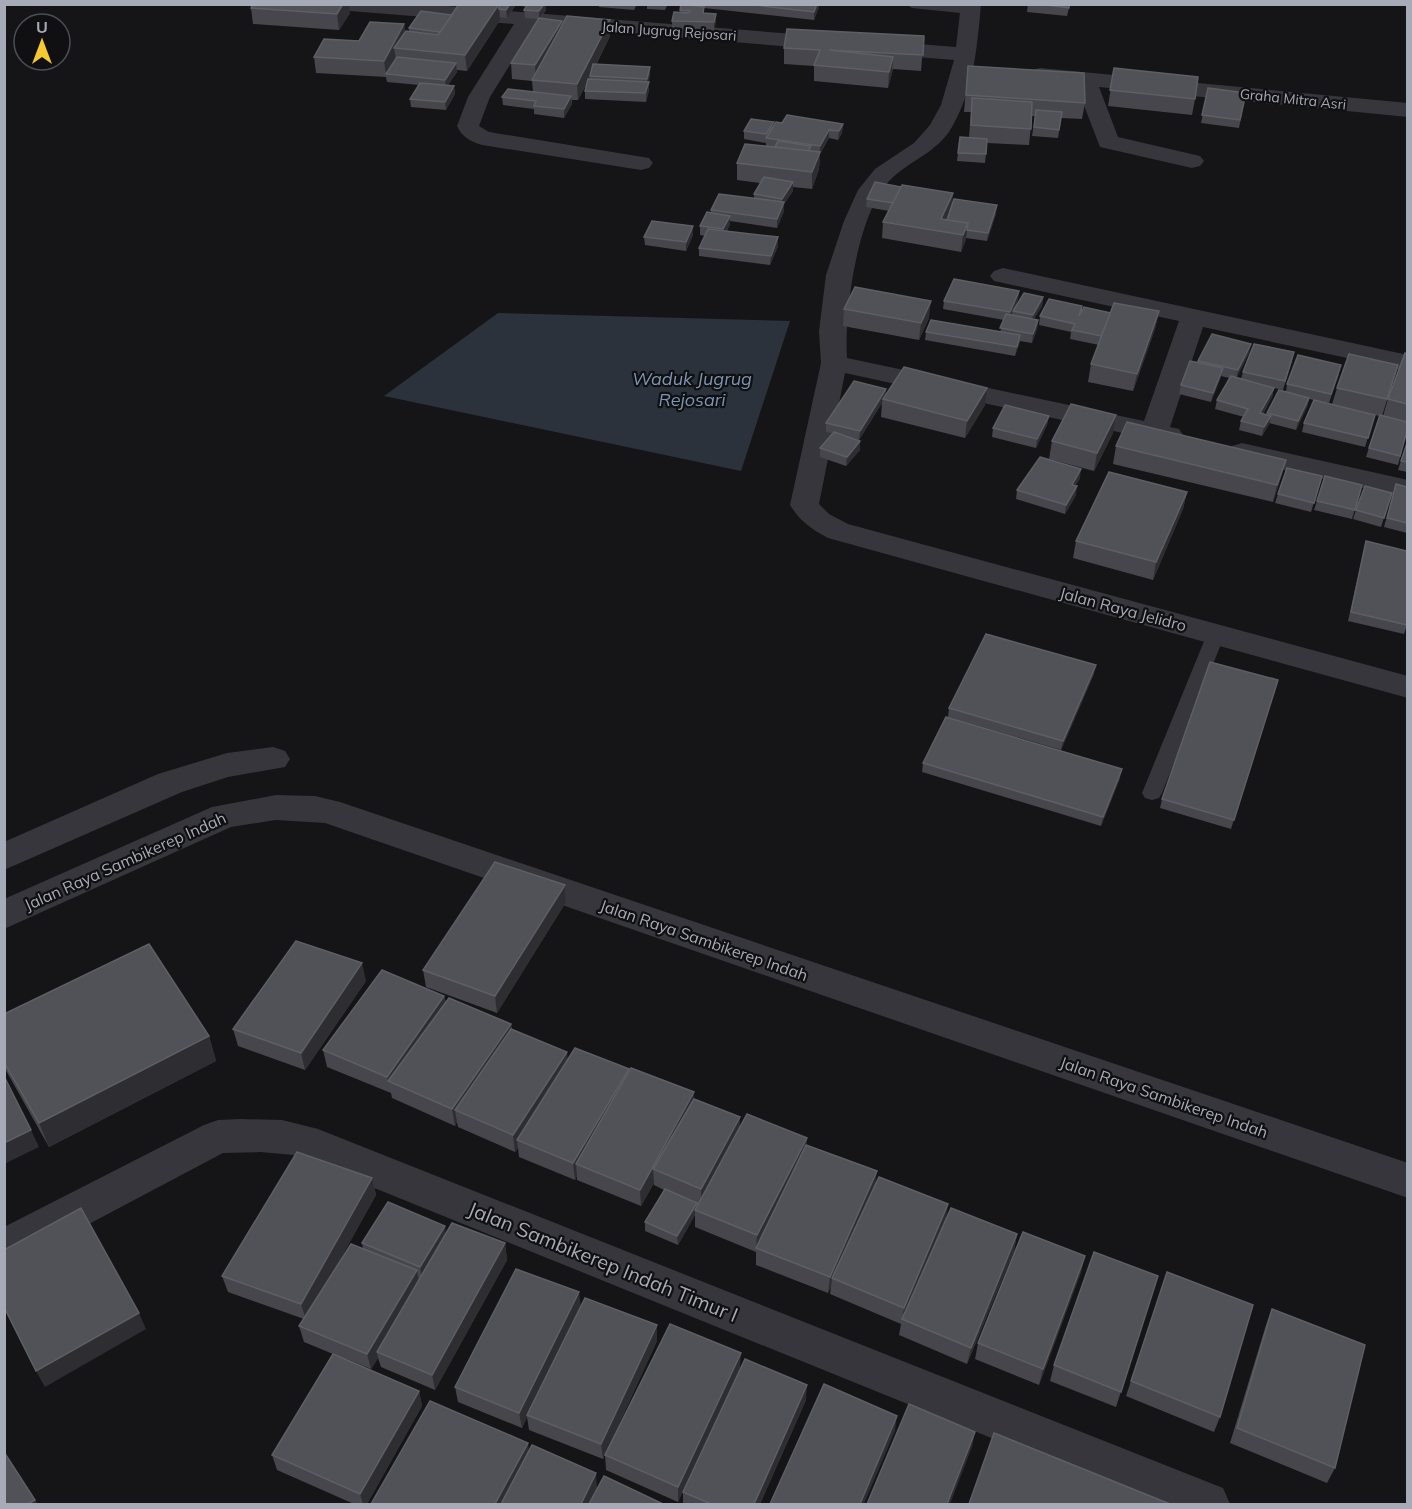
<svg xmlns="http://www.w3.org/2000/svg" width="1412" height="1509" font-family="Mulish,sans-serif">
<rect width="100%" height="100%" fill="#151517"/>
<path fill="#2b323b" d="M498,313L790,321L741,471L384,396Z"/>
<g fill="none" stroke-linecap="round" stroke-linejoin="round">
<g fill="#36363c" fill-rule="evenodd">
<path d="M906,4C923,4 964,0 976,10L970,14L912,8Z"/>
<path d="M1216,628L1222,630L1225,634L1162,793L1159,798L1152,800L1145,798L1142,793L1207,634L1210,630Z"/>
</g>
<g fill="#36363c" fill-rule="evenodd">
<path d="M327,4H422L956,47L961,4H981C977,48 974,89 952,127C937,153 910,160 890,180C857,214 844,312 847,358L1144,421L1179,321L994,281L990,276L994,271L1003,268L1408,355V371L1203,327L1170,427L1179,429L1183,435L1179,441L1169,443L845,373L819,504L829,514L848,524L1408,676V698L828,538C811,529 800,521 790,505L821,363L819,331L826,275L844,221L858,190L875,169L914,143L930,125L941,105L954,60L534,26L490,97L479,126L489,132L649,158L653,163L649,168L641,170L482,145C471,142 462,137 457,126L468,97L514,24L337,10L330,8Z"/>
<path d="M1040,68L1408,103V117L1099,87L1118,137L1200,156L1204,161L1200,166L1192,168L1100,147L1076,85L1032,80L1029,75L1032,70Z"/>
<path d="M1242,443L1408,480V498L1232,458L1228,452L1232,446Z"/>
<path d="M273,747L285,751L290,759L285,767L228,777L182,792L4,870V842L158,774L227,753Z"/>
<path d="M276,795L315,796L340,802L1408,1163V1198L325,823L276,820L231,827L4,929V899L212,807Z"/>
<path d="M240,1119L282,1120L318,1129L1223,1488L1230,1504H1154L293,1155L261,1152L223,1153L19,1261L4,1266V1227L204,1125L218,1120Z"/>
</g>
</g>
<g fill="#46464c">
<path d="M459,4L516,5L507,18L500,17V20L467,71L457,70V72L448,85L454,86L455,94L446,110L411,107L410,99L419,85L387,82L386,77L316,73L314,57L404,24L405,33L409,32V28L452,15Z"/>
<path d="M522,4H546V10L540,19L562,24L610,20V36L596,65L650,75L648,82L649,90L646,102L585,99V91L588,81L578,100H572V104L564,118L534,114V109L503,105L502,97L533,92L532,81L512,79L511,63L538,19L525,18L524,10L526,7L522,6Z"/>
<path d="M598,4H637L634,10L599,7Z"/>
<path d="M647,4H668L665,10L647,9Z"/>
<path d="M681,4H820L814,20L704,8V13L716,22L714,30L672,29V21L680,12Z"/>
<path d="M1028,4H1070L1067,16L1027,12Z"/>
<path d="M251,8L350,13L339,30L253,24Z"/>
<path d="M924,36L921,71L893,69L888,88L814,81V66L784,64V48Z"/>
<path d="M968,66L1085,103L1082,119L1061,118L1058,138L1032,136L1035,116H1032L1029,145L987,143L985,163L957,161L960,137H969L971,112H964Z"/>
<path d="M1114,68L1195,99L1192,115L1108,106Z"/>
<path d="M1208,88L1246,93L1239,128L1201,123Z"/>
<path d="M782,123L843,124L842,133L838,140L829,138L820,154L819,169L812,189L793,187V191L784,204V211L777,228L730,221V224L727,231L778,246L770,265L699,256V248L705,236L700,235V226L711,213V210L754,198V194L760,183L737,180V163L766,146V143L744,139V131L773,126Z"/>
<path d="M867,199L952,204L996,214L987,241L966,238L961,252L882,238L883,222L889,211L866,207Z"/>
<path d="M693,235L686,251L645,245L644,237Z"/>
<path d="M1019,291L1018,299L1014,310L1043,297L1042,306L1034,319L1038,320L1037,329L1032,343L1020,341L1015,356L925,340L926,332H1000L1004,320L943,309L944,301Z"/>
<path d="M844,309L929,318L919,340L843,326Z"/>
<path d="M1081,311L1111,313L1159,311L1155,329L1133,391L1088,382L1091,364L1099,345L1070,339L1071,332L1039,325L1040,316Z"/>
<path d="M1249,353L1237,377L1241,379L1243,372L1292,361L1283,390L1274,388L1272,397L1263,414L1267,415L1286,392L1287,384L1339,374L1329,403L1309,399L1307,407L1296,430L1269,423L1262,436L1239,430L1241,421L1244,417L1215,409L1217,400L1229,378L1221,376L1211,402L1179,394L1181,385L1198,361Z"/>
<path d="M1407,354V431L1398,465L1366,457L1379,416L1375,415L1365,447L1302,432L1304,423L1332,404L1337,388L1398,365L1382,416H1383L1388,399Z"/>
<path d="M886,389L885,395L985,405L965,438L881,417L882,403L859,440L851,438L860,441V450L846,466L820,457V448L832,433L826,432V423Z"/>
<path d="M1049,416L1047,425L1036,448L992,437L993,428Z"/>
<path d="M1113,433L1094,471L1049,459L1052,441Z"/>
<path d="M1407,443V472L1398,470Z"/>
<path d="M1116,446L1286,460L1281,477L1273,502L1113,464Z"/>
<path d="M1322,476L1311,512L1275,503L1278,494Z"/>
<path d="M1080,478L1075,486L1076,495L1065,514L1016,499L1017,490Z"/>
<path d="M1396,484L1407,487V533L1384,527Z"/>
<path d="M1362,485L1352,519L1314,510L1317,501Z"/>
<path d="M1187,492L1183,509L1153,580L1073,558L1076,541Z"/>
<path d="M1392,493L1381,527L1353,519L1356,510Z"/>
<path d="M1366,541L1407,625L1404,634L1348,621Z"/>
<path d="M1094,674L1061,750L948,717L949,708Z"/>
<path d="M1278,680L1231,829L1160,808L1162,799Z"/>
<path d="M923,763L1120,778L1101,826L922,772Z"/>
<path d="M565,885L566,902L497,1013L426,987L423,970Z"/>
<path d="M366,981L305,1070L238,1046L233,1029Z"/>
<path d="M444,996L446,1003L511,1024L512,1029L568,1059L629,1073L694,1092V1099L740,1117V1127L807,1138L806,1145L946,1220L1017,1234L1014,1251L967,1364L899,1335L901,1324L830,1294L831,1287L828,1293L756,1265V1252L695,1227V1215L678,1245L645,1231V1222L664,1190L654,1185V1183L641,1206L577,1180V1176L575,1180L519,1157L518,1148L515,1152L458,1127L457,1122L455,1126L392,1098L391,1093L327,1067L323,1050Z"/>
<path d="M4,1014L209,1036L216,1061L49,1147L4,1067Z"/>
<path d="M372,1178L376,1195L328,1281L363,1249L362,1243L446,1234L505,1243L507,1260L435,1390L381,1367L378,1358L371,1369L340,1356L419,1391L422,1406L367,1504H354L277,1470L272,1455L333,1354L304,1342L299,1326L304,1319L228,1292L222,1276Z"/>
<path d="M1085,1256L1081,1272L1039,1385L975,1359L978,1343Z"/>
<path d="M1167,1272L1220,1417L1214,1432L1126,1396Z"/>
<path d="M1158,1276L1116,1407L1050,1381L1054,1365Z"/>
<path d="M581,1307L657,1341L603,1459L529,1430L527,1417L522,1428L458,1402L455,1387Z"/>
<path d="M1272,1309L1335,1468L1327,1483L1230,1443L1266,1325Z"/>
<path d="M740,1368L678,1502L606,1470L605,1455Z"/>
<path d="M806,1400L760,1504H683V1492Z"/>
</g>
<g fill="#2e2e32">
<path d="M343,4H349L350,13L339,30L337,14Z"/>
<path d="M499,4L500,20L467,71L465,55Z"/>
<path d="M510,4L516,5L507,18L506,10Z"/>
<path d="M544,4H546V10L539,19V11Z"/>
<path d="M817,4H820L814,20V12Z"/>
<path d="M716,14V22L714,30V22Z"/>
<path d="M610,20V36L578,100L577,84Z"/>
<path d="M562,21L563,37L536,80L535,65Z"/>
<path d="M404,24L406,40L394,48L396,59L386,74L384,61Z"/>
<path d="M893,57L892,73L888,88L889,72Z"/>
<path d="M456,63L457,72L446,88L445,80Z"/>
<path d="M650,67V75L648,85L649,82V90L646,102L647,79Z"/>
<path d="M454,86L455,94L446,110L445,102Z"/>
<path d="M571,96L572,104L564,118V109Z"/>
<path d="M843,124L842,133L838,140L839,131Z"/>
<path d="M829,130V138L820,154L819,169L812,189V172L820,153V146Z"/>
<path d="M793,182V191L784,204V211L777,228V219L782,207V199Z"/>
<path d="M953,193L952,210L942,231L941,219Z"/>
<path d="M997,205L996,214L987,241L988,233Z"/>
<path d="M730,216V224L723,238V229Z"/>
<path d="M968,223L966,240L961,252L963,235Z"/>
<path d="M693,226V235L686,251V242Z"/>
<path d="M778,237V246L770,265L771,256Z"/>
<path d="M1019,291L1018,299L1009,321L1010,312Z"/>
<path d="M1043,297L1042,306L1031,324L1033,315Z"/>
<path d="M931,301L929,318L919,340L921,323Z"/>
<path d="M1159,311L1155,329L1133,391L1137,374Z"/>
<path d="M1038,320L1037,329L1032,343L1033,334Z"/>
<path d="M1020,335L1019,344L1015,356L1017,347Z"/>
<path d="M1251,344L1249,353L1236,379L1238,370Z"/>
<path d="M1223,368L1221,377L1211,402L1213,393Z"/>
<path d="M987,388L985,405L965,438L967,421Z"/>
<path d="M1274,388L1272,397L1258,422L1260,413Z"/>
<path d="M886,389L885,398L883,399L882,403L859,440L860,431Z"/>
<path d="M1309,398L1307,407L1296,430L1298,421Z"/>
<path d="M1116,415L1113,433L1094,471L1097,453Z"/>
<path d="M1049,416L1047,425L1036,448L1037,439Z"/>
<path d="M1271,416L1269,425L1262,436L1264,427Z"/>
<path d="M860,441V450L846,466L847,457Z"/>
<path d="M1286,460L1281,477L1273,502L1277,485Z"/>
<path d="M1081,469L1080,478L1071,494L1072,485Z"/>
<path d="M1077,486L1076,495L1065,514L1066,505Z"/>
<path d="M1187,492L1183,509L1153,580L1156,562Z"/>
<path d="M1096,665L1094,674L1061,750L1063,741Z"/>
<path d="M1122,769L1120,778L1101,826L1103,817Z"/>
<path d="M565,885L566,902L497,1013L495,996Z"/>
<path d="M362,963L366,981L305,1070L301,1053Z"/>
<path d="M444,996L447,1013L388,1081L391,1094L387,1077Z"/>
<path d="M511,1024L513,1042L455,1110L457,1122L455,1126L452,1109Z"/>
<path d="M209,1036L216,1061L49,1147L39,1123Z"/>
<path d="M567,1052L569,1069L517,1140L518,1148L515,1152L513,1135Z"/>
<path d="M629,1069L630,1086L576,1164L577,1176L575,1180L573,1163Z"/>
<path d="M694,1092V1109L653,1169L654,1183L641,1206L640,1190Z"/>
<path d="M740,1117V1134L701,1205V1189Z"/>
<path d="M31,1130L39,1147L4,1164V1143Z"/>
<path d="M807,1138L806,1154L756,1249L757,1235Z"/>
<path d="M877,1171L875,1188L832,1278L831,1287L828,1293L830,1277Z"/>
<path d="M372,1178L376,1195L306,1320L301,1304Z"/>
<path d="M697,1203V1211L695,1210V1215L678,1245L677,1236Z"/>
<path d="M948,1204L946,1221L902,1320L904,1308Z"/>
<path d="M445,1226L446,1234L421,1275L420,1267Z"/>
<path d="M1017,1234L1014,1251L967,1364L971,1348Z"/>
<path d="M505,1243L507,1260L435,1390L432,1375Z"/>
<path d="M1085,1256L1081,1272L1039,1385L1043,1369Z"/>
<path d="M417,1270L420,1286L377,1352L378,1358L371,1369L367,1354Z"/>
<path d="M579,1292L581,1308L527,1415V1417L522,1428L519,1413Z"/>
<path d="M139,1313L146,1329L45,1387L36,1371Z"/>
<path d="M657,1325V1341L603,1459L601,1444Z"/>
<path d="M741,1353L740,1368L678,1502V1487Z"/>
<path d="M807,1385L806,1400L760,1504H754Z"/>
<path d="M419,1391L422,1406L367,1504H363L360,1494Z"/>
<path d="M897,1416L895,1431L864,1504H860Z"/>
<path d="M975,1432L972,1447L950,1504H947Z"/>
<path d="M528,1443L530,1458L506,1504H495Z"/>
<path d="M596,1473L597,1488L589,1504H581Z"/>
<path d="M35,1500L38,1504H28Z"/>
</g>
<g fill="#515158" stroke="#5e5f66" stroke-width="1.5">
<path d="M253,4H343L337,14L251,8Z"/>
<path d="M459,4H499L465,55L394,48L406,31L438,35Z"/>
<path d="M499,4H510L506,10L499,9Z"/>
<path d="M528,4H544L539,11L524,10Z"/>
<path d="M681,4L704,7L703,13L716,14L714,22L672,21L674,12L689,13L690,11L680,10Z"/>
<path d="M746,4H817L814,12Z"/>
<path d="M1038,4H1069V8Z"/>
<path d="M421,11L452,15L440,32L409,28Z"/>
<path d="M567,16L610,20L577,84L532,80Z"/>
<path d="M539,18L562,21L535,65L511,63Z"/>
<path d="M370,22L404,24L384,61L314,57L324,39L359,41Z"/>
<path d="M787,29L924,36L923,55L829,50L893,57L889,72L814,65L820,50L784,48Z"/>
<path d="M397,57L456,63L445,80L386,74Z"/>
<path d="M593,64L650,67L647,79L590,76Z"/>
<path d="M968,66L1084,73L1085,103L966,95Z"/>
<path d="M1114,68L1198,77L1195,99L1110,90Z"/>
<path d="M588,79L649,82L645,93L585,91Z"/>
<path d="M420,83L454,86L445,102L410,99Z"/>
<path d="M1208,88L1246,93L1240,120L1202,115Z"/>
<path d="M508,89L571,96L564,109L534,106L536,101L502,97Z"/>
<path d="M972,98L1032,102L1031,129L971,125Z"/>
<path d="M1036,110L1062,112L1059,130L1034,127Z"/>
<path d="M787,115L843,124L839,131L829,130L820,146L766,138L776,122L782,123Z"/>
<path d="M751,119L774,122L766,134L744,131Z"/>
<path d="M960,137L987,139L986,154L958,153Z"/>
<path d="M778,141L811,146L808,151L775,147Z"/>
<path d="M745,144L820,152L812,172L737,163Z"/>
<path d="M764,177L793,182L782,199L754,194Z"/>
<path d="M875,182L901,187L893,203L867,199Z"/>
<path d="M902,185L953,193L941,219L968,223L963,235L883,222Z"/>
<path d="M719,194L784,202L777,219L711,210Z"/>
<path d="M954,199L997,205L988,233L967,230L968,223L947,220Z"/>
<path d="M707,212L730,216L723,229L700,226Z"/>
<path d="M652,221L693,226L686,242L644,237Z"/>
<path d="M708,229L778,237L771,256L699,248Z"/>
<path d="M954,279L1019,291L1010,312L944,301Z"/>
<path d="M855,287L931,301L921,323L844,309Z"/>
<path d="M1024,293L1043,297L1033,315L1013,311Z"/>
<path d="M1049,299L1082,306L1079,316L1084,307L1111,313L1101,336L1072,330L1075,324L1040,316Z"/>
<path d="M1114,303L1159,311L1137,374L1091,364Z"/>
<path d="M1006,314L1038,320L1033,334L1000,328Z"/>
<path d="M931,320L1020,335L1017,347L926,332Z"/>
<path d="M1212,334L1251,344L1238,370L1198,361Z"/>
<path d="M1254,344L1294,352L1285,381L1243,372Z"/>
<path d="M1405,353L1407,354V404L1388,399Z"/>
<path d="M1349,354L1398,365L1387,399L1337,388Z"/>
<path d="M1298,355L1341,365L1331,394L1287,384Z"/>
<path d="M1190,361L1223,368L1213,393L1181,385Z"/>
<path d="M904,367L987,388L967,421L883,399Z"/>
<path d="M1231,376L1274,388L1260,413L1271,416L1264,427L1241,421L1248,409L1217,400Z"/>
<path d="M854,381L886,389L860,431L826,423Z"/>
<path d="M1279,390L1309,398L1298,421L1267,413Z"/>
<path d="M1314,400L1375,415L1368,438L1304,423Z"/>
<path d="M1071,404L1116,415L1097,453L1052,441Z"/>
<path d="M1005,405L1049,416L1037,439L993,428Z"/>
<path d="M1380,415L1407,422V431L1400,456L1369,448Z"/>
<path d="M1127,422L1286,460L1277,485L1116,446Z"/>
<path d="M834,432L860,441L847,457L820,448Z"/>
<path d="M1407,443V462L1401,461Z"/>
<path d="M1040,457L1081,469L1072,485L1077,486L1066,505L1017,490Z"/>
<path d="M1287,468L1322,476L1314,503L1278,494Z"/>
<path d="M1109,472L1187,492L1156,562L1076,541Z"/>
<path d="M1325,476L1362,485L1355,510L1317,501Z"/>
<path d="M1396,484L1407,487V523L1387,518Z"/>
<path d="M1365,486L1392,493L1384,518L1356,510Z"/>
<path d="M1366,541L1407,551V625L1351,612Z"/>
<path d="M986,634L1096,665L1063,741L949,708Z"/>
<path d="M1210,662L1278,680L1234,820L1162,799Z"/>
<path d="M946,717L1122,769L1103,817L923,763Z"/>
<path d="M495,862L565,885L495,996L423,970Z"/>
<path d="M296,941L362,963L301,1053L233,1029Z"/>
<path d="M149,944L209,1036L39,1123L4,1062V1014Z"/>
<path d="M382,970L444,996L387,1077L323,1050Z"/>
<path d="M449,998L511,1024L452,1109L388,1081Z"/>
<path d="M511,1029L567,1052L513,1135L455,1110Z"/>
<path d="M575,1048L629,1069L573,1163L517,1140Z"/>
<path d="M631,1068L694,1092L640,1190L576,1164Z"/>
<path d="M4,1076L31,1130L4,1143Z"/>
<path d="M694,1099L740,1117L701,1189L653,1169Z"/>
<path d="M747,1114L807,1138L757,1235L695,1210Z"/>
<path d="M806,1145L877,1171L830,1277L756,1248Z"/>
<path d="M297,1152L372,1178L301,1304L222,1276Z"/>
<path d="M879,1177L948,1204L904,1308L832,1278Z"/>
<path d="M665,1189L697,1203L677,1236L645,1222Z"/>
<path d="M388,1202L445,1226L420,1267L362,1243Z"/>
<path d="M81,1208L139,1313L36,1371L4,1307V1250Z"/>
<path d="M951,1208L1017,1234L971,1348L902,1319Z"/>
<path d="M452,1223L505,1243L432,1375L377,1352Z"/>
<path d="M1023,1232L1085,1256L1043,1369L978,1343Z"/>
<path d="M351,1244L417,1270L367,1354L299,1326Z"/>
<path d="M1094,1252L1158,1276L1121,1392L1054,1365Z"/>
<path d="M516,1269L579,1292L519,1413L455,1387Z"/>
<path d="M1167,1272L1253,1305L1220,1417L1131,1381Z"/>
<path d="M585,1298L657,1325L601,1444L527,1415Z"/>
<path d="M1272,1309L1365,1345L1335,1468L1237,1428Z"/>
<path d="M670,1324L741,1353L678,1487L605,1455Z"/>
<path d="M333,1354L419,1391L360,1494L272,1455Z"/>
<path d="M745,1359L807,1385L754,1504H711L683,1492Z"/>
<path d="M824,1384L897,1416L860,1504H770Z"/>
<path d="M430,1401L528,1443L495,1504H371Z"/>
<path d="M909,1404L975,1432L947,1504H867Z"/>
<path d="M994,1433L1170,1504H969Z"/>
<path d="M532,1445L596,1473L581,1504H501Z"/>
<path d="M4,1452L35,1500L28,1504H4Z"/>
<path d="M604,1476L663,1504H589Z"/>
</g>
<g text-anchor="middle" stroke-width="4.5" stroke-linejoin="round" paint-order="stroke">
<g font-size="14" fill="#a7aab7" stroke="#101012">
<text transform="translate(669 31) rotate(4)" y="5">Jalan Jugrug Rejosari</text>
<text transform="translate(1293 99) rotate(6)" y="5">Graha Mitra Asri</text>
</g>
<g font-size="16" fill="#a7aab7" stroke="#101012">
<text transform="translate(1123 609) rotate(15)" y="6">Jalan Raya Jelidro</text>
<text transform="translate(125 861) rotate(-24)" y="6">Jalan Raya Sambikerep Indah</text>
<text transform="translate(704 940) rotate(19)" y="6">Jalan Raya Sambikerep Indah</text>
<text transform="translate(1164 1097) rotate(19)" y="6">Jalan Raya Sambikerep Indah</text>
</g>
<g font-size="18" font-style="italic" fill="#7d94b3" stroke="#101012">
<text x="692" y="385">Waduk Jugrug<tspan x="692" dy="21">Rejosari</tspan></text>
</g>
<g font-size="20" fill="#a7aab7" stroke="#101012">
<text transform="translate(603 1262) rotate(22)" y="7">Jalan Sambikerep Indah Timur I</text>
</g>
</g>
<rect width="1412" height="1509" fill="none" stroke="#a7aab7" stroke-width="12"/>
<g transform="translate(42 42)"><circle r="28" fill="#101012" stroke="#4c4e54" stroke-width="1.5"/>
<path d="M0-4.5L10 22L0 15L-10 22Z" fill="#f6c92e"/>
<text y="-9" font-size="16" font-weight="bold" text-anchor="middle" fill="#a7aab7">U</text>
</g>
</svg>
